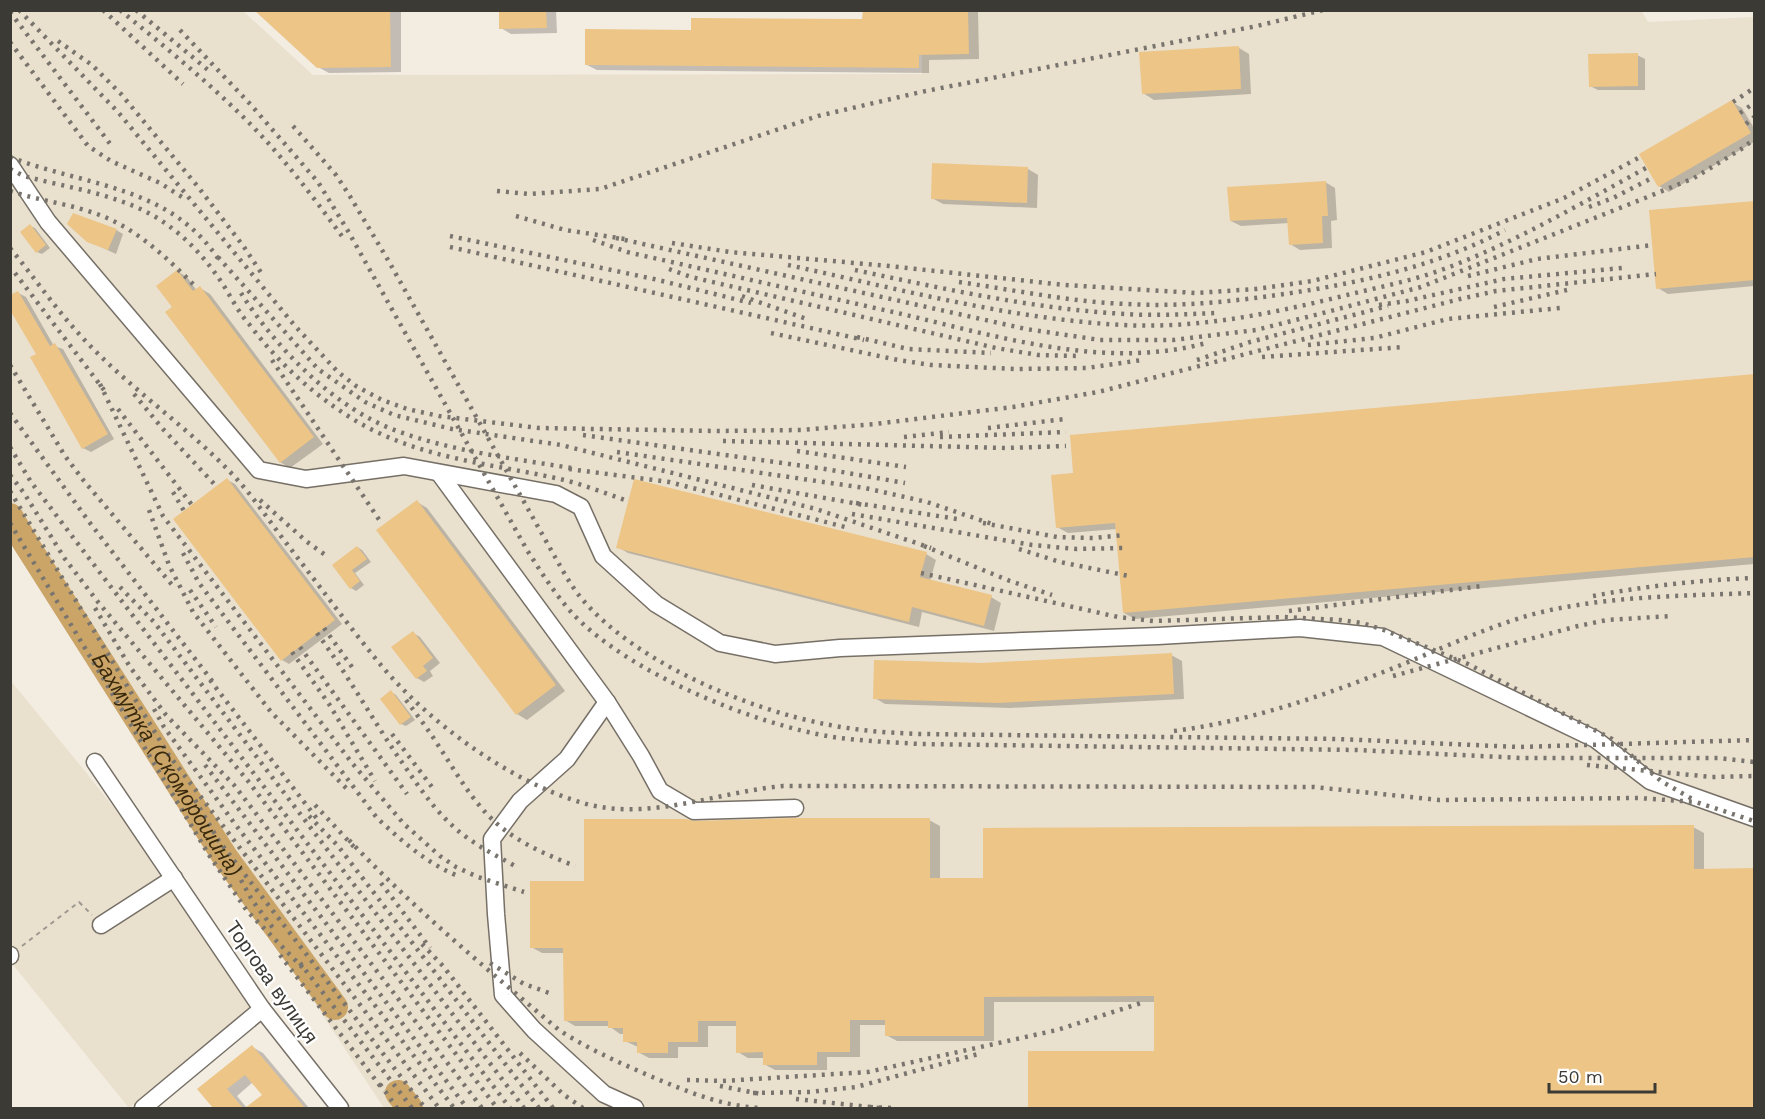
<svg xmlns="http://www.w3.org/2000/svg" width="1765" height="1119" font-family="'Work Sans',sans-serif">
<rect width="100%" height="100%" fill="#f3ece1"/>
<g fill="#eae0ce">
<path d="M922,10H1641L1648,22L1754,17V1108H384L33,576L11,535L10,11H243L313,75L922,74Z"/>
<path d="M10,680L80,765L265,998L129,1108L14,966L16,953L10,945Z"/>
</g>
<g fill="#0003" fill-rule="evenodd">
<path d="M256,10H401V72L329,73L318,67Z"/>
<path d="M500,10H556L557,33L511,34L501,28Z"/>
<path d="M864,10H978L979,59L929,60V73L597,70L587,65L693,32L864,21Z"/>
<path d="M1239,48L1249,54L1251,94L1154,100L1143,93Z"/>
<path d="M1637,55L1645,59V90H1598L1590,86Z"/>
<path d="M1732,102L1742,108L1754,128V142L1669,192L1659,186Z"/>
<path d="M934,165L1028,169L1038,175L1037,208L943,204L932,198Z"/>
<path d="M1325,182L1335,188L1337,220L1331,221L1332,248L1300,250L1290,244L1289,223L1241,226L1231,221Z"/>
<path d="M1754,203V286L1668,294L1658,288Z"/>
<path d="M30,226L35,228L50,248L42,254L37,252Z"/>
<path d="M116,230L123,234L116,254L88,241Z"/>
<path d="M177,271L187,277L197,291L200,288L210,294L323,444L290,468L280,462Z"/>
<path d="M18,293L26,297L54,346L63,349L114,439L91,452L83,448L38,355Z"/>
<path d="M1754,376V564L1135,619L1124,613L1117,529L1068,533L1057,527Z"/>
<path d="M227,480L235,484L342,624L289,664L282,660Z"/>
<path d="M417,502L427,508L565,691L527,720L517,714Z"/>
<path d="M357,547L362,550L371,562L355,573L364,585L356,591L351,588L334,565Z"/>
<path d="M618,547L926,554L936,560L930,581L991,597L1001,603L994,631L922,612L919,627L628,553Z"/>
<path d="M413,633L420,637L440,663L430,671L433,676L424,682L417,678Z"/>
<path d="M1171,655L1182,661L1184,699L1010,708L885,704L875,698L982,664Z"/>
<path d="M391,692L396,695L415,720L406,726L401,724Z"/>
<path d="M929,820L940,826V879H985L1693,827L1704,833V870H1754V1108H1030V1053L1156,1052V1002H994V1041H897L886,1035V1025H860V1057H827V1070H775L764,1064V1058H748L738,1052V1026H708V1047H678V1058H649L638,1052V1047L625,1041V1034H620L609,1026H575L565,1020V953H542L531,947L586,882L694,823Z"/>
<path d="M252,1047L263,1053L309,1108H215L199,1089ZM253,1082L264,1095L247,1108L237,1096Z"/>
</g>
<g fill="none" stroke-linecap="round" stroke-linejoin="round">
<g stroke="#cba568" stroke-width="26">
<path id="s1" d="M10,516L25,542L225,857L335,1007"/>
<path d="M398,1093L410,1108"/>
</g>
</g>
<g fill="#ecc587">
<path d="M254,10H390L391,67L317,68Z"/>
<path d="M499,10H546L547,28L499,29Z"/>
<path d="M863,10H968L969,54L919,55V68L585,65V29L691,30V18L862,19Z"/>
<path d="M1239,46L1241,89L1142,94L1139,52Z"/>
<path d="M1638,53V86L1589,87L1588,54Z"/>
<path d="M1732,100L1751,133L1658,187L1639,154Z"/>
<path d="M932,163L1028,167L1027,203L931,199Z"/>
<path d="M1326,181L1328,216H1322L1323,243L1289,245L1287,218L1230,221L1227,187Z"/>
<path d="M1755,201V280L1656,289L1649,210Z"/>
<path d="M73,213L117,229L108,250L87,242L67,224Z"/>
<path d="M30,224L46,245L36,253L20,232Z"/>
<path d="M177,270L193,291L200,286L314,437L280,463L165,312L172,307L156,286Z"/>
<path d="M18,291L50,346L55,343L108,434L82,449L30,357L36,354L10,310V295Z"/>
<path d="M1755,374V557L1123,613L1115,523L1056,528L1051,475L1073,473L1070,435Z"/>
<path d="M227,478L335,620L281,661L173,519Z"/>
<path d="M634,479L927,552L920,577L992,595L984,626L912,607L909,622L616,548Z"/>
<path d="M417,500L556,685L516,715L376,530Z"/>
<path d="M357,546L367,559L352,570L360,581L350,589L332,565Z"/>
<path d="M413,631L433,658L423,666L427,671L416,679L391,647Z"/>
<path d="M1172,653L1174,694L998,703L873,699L874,660L982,663Z"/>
<path d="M391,690L411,717L400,725L380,699Z"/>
<path d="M796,818H930V878H983V828L1694,825V869L1755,868V1108H1028V1051H1154V996L984,997V1036H885V1020H850V1052H817V1065H763V1052L736,1053V1021H698V1042H668V1053H637V1042H623V1028H608V1021H564L563,948H530V881H584V819H686L694,821Z"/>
<path d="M252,1045L305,1108H245L262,1095L245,1075L227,1089L243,1108H213L197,1089Z"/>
</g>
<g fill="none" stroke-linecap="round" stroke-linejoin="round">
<defs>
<g id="minor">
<path d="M10,165L48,222L259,470L306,479L404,466L556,494L581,507L603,556L656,604L720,643L775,654L840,648L1158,636L1300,628L1383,637L1595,739L1650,781L1754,818"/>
<path d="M439,473L607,702L641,756L660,791L694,811L795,808"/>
<path d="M607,702L567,759L520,801L492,839L496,914L503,995L534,1030L604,1094L635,1108"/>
<path d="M95,762L262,1009L340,1108"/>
<path d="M101,925L174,878"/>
<path d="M10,955V956"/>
<path d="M143,1108L262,1009"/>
</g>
</defs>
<use href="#minor" stroke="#756f66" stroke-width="19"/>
<path stroke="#9d9890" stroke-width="2" stroke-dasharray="4.5 4.5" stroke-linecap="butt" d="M22,946L79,902L92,915"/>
<use href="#minor" stroke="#fff" stroke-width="16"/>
<g stroke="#79756e" stroke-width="4.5" stroke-dasharray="3 6" stroke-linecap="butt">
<path d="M19,10L118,112L295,326L338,372L356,386L382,400L407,409L439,416L539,428L716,431L801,430L875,424L1013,407L1098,392L1460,299L1496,291L1656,274"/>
<path d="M103,10L183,84"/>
<path d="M120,10C160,43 201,76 238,112C278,150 311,194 344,239"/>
<path d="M136,10L208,70"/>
<path d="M10,12L111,145"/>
<path d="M180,30L251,105L318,182L348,231L527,550C541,572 555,594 572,613C628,673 753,724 833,737C861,741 890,742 919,744L1357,750L1522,758H1718L1754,762"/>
<path d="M58,41L92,65L121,94L199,188L244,247L264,277"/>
<path d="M10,42L88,146L111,161L160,183L182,197"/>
<path d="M1733,102L1754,88"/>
<path d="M1740,113L1754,103"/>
<path d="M1746,124L1754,117"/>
<path d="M293,126L336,175L348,193L388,260L555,557C563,571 571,586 582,599C636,663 749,710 830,725C861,731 891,733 921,734L1338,739L1519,747L1754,740"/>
<path d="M10,157C87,187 172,185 221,263"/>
<path d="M10,169L24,176C72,189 128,195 169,226C191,242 209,263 224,286C232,299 239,313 249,324C277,361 309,391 348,416C413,458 488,463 560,479C582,484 604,493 625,500"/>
<path d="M10,191C37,200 64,203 91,212C133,225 165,256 195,286"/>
<path d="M497,191L529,194L600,189L818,116L921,92L1257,26L1323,10"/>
<path d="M1589,207L1613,198L1652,178"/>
<path d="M516,216L565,230L625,239"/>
<path d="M450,236L654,279L751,303"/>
<path d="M616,238L1026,329L1100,340H1173L1256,330L1323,313L1421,287L1645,198L1694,178L1743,148L1754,139"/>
<path d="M593,240L627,252C716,272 804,292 893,312C994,335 1103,371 1206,343"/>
<path d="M672,243L730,252L889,266L1065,285L1196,293L1256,289L1312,281L1426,252L1564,198L1640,157"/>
<path d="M450,247L864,340"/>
<path d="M10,248C34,277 55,308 80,335C127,387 186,425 234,476C253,496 269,521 287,544C318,584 348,625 380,664C428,722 510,782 583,803C648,822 717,792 783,786L1314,787L1439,800L1638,798L1696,802L1754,821"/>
<path d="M218,257L318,369L365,402L394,415L452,429L561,445L816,509L931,548"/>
<path d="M788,265C899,289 1010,319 1123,325C1200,329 1274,313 1347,295C1379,287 1412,281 1444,269C1514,243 1580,204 1646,168"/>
<path d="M669,269L691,277L996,348L1038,355L1078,356"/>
<path d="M855,270C945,289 1034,309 1126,314C1156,316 1187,314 1217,313"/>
<path d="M15,273L104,390"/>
<path d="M1468,276L1537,259L1653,245"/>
<path d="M959,282C1015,290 1071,302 1127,304C1177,307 1228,302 1277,295C1356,284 1435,267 1505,230"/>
<path d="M241,293C276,348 334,408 397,431C455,452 517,459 577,469"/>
<path d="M742,296L807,319"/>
<path d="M1379,305L1407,301L1504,279L1622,268"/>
<path d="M1494,307L1567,290"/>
<path d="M771,333L898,360L931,365L1015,369L1087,368L1142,360"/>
<path d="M857,337L908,349L991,353"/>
<path d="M1308,345L1374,338L1448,319L1560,308"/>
<path d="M1262,357L1404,347"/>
<path d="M272,360L380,521"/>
<path d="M1197,360L1250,342L1388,306"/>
<path d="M10,365L65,456L84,481L173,586"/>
<path d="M100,384L163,516L352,763L404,824L440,856L456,867L478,877L524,892"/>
<path d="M134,394L162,428L216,486"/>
<path d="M118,409L192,505"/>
<path d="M10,413L90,523L216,686"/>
<path d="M988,428L1065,419"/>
<path d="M583,435L825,469L905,483"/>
<path d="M904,437L949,432"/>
<path d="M940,437L1066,432"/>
<path d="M723,441L1007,448L1066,446"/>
<path d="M10,447L31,482L75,540L510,1108"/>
<path d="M797,451L906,467"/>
<path d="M617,452L865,488L927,502L992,524"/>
<path d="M569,469L669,482L845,527"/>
<path d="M10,475L24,493L65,559L98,602L248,781L497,1108"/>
<path d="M752,485L864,505"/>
<path d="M10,491L168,754L439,1108"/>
<path d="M173,492L184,511"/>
<path d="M260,500L306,541L328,557"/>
<path d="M856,503L957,519"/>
<path d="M149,510L169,565L193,612L271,712L348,790"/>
<path d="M852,514L1032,545L1077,549L1124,548"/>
<path d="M10,523L209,855L247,911L305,970"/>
<path d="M983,523L1057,537L1094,538L1124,535"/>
<path d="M924,546L1010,581L1052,595"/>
<path d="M1019,549L1060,562L1129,576"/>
<path d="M183,553L199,583L377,818C402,841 426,863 458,876"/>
<path d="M921,573L1118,617L1153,621L1284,617L1340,620L1362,623L1384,630L1468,664L1612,739L1661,781L1694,800"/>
<path d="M120,587L154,622L524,1108"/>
<path d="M190,590L216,627"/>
<path d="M1593,596C1646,586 1700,580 1754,578"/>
<path d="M95,608L130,667L166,715L234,785L482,1108"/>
<path d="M1289,611L1482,586"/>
<path d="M324,628L352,667"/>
<path d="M317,633C350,678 376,726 408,771C425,796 444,822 469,839C484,850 501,858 517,867"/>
<path d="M300,647L407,794"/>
<path d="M292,652L329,704L375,781"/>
<path d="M1393,676L1578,626L1607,620L1672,616"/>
<path d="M210,680L318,820"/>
<path d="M406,700C417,715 428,729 438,745C458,775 476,809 506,831C526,846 552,857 575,866"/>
<path d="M154,709L164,727L235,824L454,1108"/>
<path d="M1174,731C1252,721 1329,694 1401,665C1440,649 1479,631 1520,618C1591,596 1680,596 1754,593"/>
<path d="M392,734L432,787"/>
<path d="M205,765L467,1108"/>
<path d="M1587,765L1712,777L1754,776"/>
<path d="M195,800L219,841L425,1108"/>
<path d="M315,805L354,847"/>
<path d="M309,816L338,846L539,1108"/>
<path d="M349,840C414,909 487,969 559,1030C588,1049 618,1062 650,1076C686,1091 721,1106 760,1108"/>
<path d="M241,880L252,900L273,928"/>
<path d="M381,883L430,948"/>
<path d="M422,944L443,966L553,1108"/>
<path d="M280,955L384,1091"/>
<path d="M300,963L412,1108"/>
<path d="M490,963L524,984L552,994"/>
<path d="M520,1053L564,1095L583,1108"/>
<path d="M687,1080L722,1081L868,1072L1057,1030L1144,1002"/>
<path d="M380,1084L397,1108"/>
<path d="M720,1086L761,1094"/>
<path d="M753,1093L810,1092L856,1087L982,1053"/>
<path d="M796,1099L879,1108"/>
<path d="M870,1107L892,1108"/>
</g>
</g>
<g text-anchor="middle" stroke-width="4.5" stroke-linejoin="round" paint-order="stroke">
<g font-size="20" fill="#3c3a35" stroke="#fff">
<text transform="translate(272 982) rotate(55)" y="7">Торгова вулиця</text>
</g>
<g font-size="21" font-style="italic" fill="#39290d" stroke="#fff">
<text dy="7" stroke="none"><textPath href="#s1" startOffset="294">Бахмутка (Скоморошина)</textPath></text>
</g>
</g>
<rect width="1765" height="1119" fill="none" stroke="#3c3a35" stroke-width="24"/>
<path d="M1549 1083v9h106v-9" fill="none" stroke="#3c3a35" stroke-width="3"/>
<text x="1558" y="1083" font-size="18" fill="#3c3a35" stroke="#ffffff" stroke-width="4.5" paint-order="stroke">50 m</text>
</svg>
